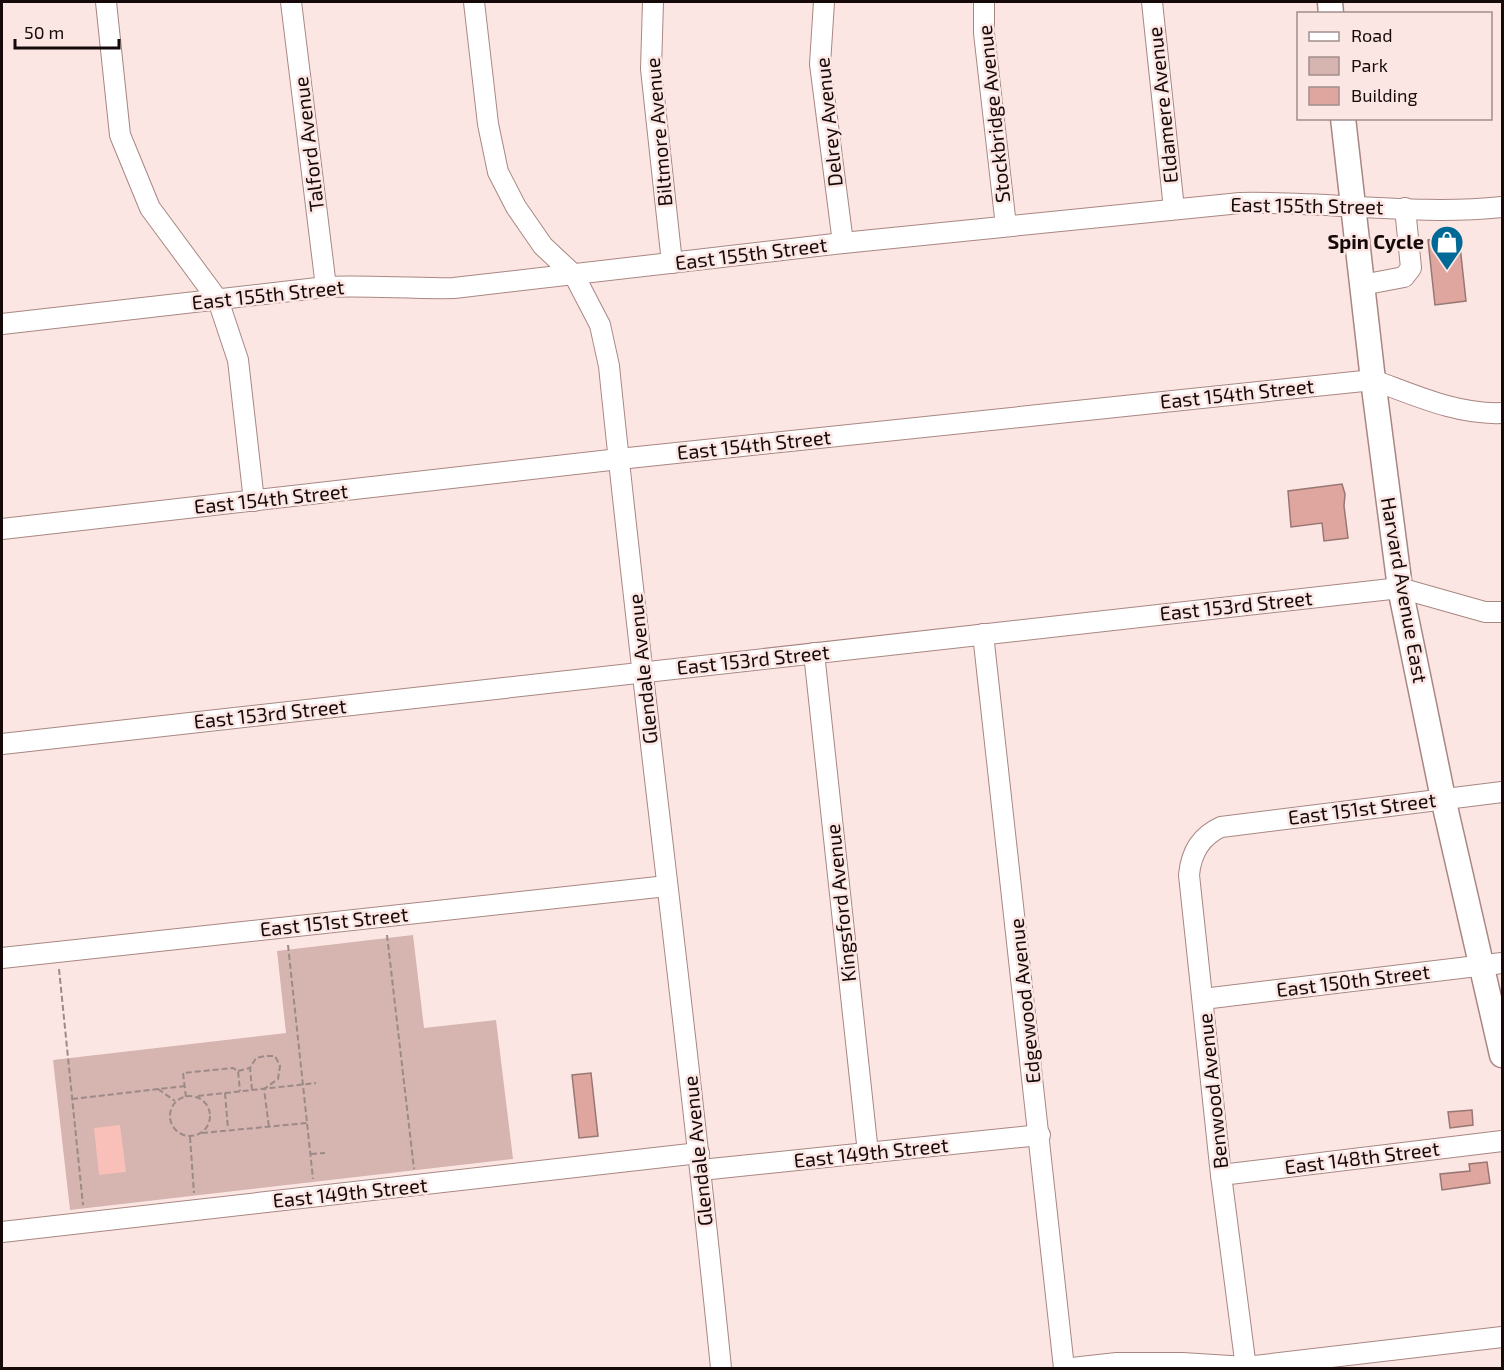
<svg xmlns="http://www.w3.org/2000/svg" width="1504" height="1370" font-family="'Exo 2',sans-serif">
<rect width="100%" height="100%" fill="#fce6e3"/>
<path fill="#d6b4af" d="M413,935L424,1028L496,1020L513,1159L70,1210L53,1060L286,1033L277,951Z"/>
<path fill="#f9c0b9" d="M120,1125L126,1172L99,1175L94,1128Z"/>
<g fill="#dea69f" stroke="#987773" stroke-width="1.5">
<path d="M1459,237L1466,301L1435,305L1428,240Z"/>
<path d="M1342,484L1345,494L1344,506L1348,538L1324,541L1322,523L1291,527L1288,491Z"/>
<path d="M591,1073L598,1136L579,1138L572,1075Z"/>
<path d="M1472,1110L1473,1125L1450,1128L1448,1112Z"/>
<path d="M1487,1162L1490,1183L1442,1190L1440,1174L1470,1171L1469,1164Z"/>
</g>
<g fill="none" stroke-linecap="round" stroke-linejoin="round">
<defs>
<g id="minor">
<path d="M106,2L120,135L150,208L218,300L238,360L254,501"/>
<path d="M291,2L326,287"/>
<path d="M474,2L488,124L498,172L516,207L543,246L574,275L600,325L609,366C643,701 688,1034 721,1368"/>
<path d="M653,2L651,69L672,263"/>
<path d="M824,2L820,64L843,243"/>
<path d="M984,2V33L1006,226"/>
<path d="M1152,2L1174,209"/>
<path d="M1362,285L1404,277L1411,268L1405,208"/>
<path d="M2,324L326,287C368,285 411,289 454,288L843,243L1240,203C1327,201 1416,216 1502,207"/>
<path d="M2,529L619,459L1373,380C1415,395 1457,415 1502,413"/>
<path d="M983,634L1064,1368"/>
<path d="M814,653L868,1153"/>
<path d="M2,744L1400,588L1485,612H1502"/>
<path d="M2,958L667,886"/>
<path d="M1203,999L1502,963"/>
<path d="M701,1170L1040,1135"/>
<path d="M1221,1175L1502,1141"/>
<path d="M2,1232L699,1153"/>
<path d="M1072,1368L1117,1363H1182L1246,1367L1502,1337"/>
<path d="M1246,1368L1221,1175L1189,875C1191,853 1201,836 1221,827L1502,792"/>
</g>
<g id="major">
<path d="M1330,2L1331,14"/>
<path d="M1343,118L1373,380L1400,588L1443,798L1502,1055"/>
</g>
</defs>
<use href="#minor" stroke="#a88782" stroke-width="22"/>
<use href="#major" stroke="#a88782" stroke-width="27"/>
<g stroke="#9c8a88" stroke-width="2" stroke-dasharray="6 3" stroke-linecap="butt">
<path d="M387,935L414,1169"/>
<path d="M288,945L313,1179"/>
<path d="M59,969L83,1205"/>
<path d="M238,1071L250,1068"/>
<path d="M158,1089L175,1101"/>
<path d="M252,1090L250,1068L256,1058L265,1056H275L280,1066L278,1079L264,1089L269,1127"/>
<path d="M225,1093L228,1129"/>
<circle cx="190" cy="1116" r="20"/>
<path d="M198,1096L316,1083"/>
<path d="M186,1097L183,1073L233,1068L238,1071L240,1091"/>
<path d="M72,1099L185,1086"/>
<path d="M202,1133L307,1123"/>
<path d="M190,1137L194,1193"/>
<path d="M311,1154L325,1153"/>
</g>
<use href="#minor" stroke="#fff" stroke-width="20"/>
<use href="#major" stroke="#fff" stroke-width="24"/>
</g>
<defs>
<symbol id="shop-pin" viewBox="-11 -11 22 30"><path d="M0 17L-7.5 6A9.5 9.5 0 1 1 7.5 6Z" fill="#006996" stroke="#fce6e3"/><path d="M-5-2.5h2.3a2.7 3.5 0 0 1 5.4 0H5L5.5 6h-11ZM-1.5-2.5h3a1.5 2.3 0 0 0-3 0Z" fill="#fff"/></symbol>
</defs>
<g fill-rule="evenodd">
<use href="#shop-pin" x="1428" y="223" width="38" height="52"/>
</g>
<g text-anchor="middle" stroke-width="5" stroke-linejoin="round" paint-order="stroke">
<g font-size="20" fill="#150a09" stroke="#fce6e3">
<text transform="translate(1163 105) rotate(-96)" y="7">Eldamere Avenue</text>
<text transform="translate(994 114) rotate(-96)" y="7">Stockbridge Avenue</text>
<text transform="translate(829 122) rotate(-96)" y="7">Delrey Avenue</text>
<text transform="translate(659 132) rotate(-95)" y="7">Biltmore Avenue</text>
<text transform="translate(309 144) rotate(-97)" y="7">Talford Avenue</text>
<text transform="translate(1307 206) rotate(1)" y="7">East 155th Street</text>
<text transform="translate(751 254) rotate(-7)" y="7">East 155th Street</text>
<text transform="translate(268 295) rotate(-6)" y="7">East 155th Street</text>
<text transform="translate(1237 394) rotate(-6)" y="7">East 154th Street</text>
<text transform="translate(754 445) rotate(-6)" y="7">East 154th Street</text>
<text transform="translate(271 499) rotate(-6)" y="7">East 154th Street</text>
<text transform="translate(1404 590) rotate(80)" y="7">Harvard Avenue East</text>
<text transform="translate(1236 606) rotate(-6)" y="7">East 153rd Street</text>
<text transform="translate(753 660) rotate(-6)" y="7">East 153rd Street</text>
<text transform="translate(643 669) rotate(-96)" y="7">Glendale Avenue</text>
<text transform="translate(270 714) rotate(-6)" y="7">East 153rd Street</text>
<text transform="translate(1362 809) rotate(-7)" y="7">East 151st Street</text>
<text transform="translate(841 903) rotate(-96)" y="7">Kingsford Avenue</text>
<text transform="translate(334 922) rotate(-6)" y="7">East 151st Street</text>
<text transform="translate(1353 981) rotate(-7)" y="7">East 150th Street</text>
<text transform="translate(1025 1001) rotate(-96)" y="7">Edgewood Avenue</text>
<text transform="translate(1213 1091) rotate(-96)" y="7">Benwood Avenue</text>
<text transform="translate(698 1151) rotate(-96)" y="7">Glendale Avenue</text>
<text transform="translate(871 1153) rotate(-6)" y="7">East 149th Street</text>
<text transform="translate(1362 1158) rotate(-7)" y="7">East 148th Street</text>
<text transform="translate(350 1193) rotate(-6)" y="7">East 149th Street</text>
</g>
<g font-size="20" font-weight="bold" fill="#150a09" stroke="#fce6e3" text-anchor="end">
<text x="1424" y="249">Spin Cycle</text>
</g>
</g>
<rect width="1504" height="1370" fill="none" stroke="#150a09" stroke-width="6"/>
<rect x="1297" y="12" width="195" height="108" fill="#fce6e3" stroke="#a08e8c" stroke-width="1.5"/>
<rect x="1309" y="32" width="30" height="9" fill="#ffffff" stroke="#a08e8c" stroke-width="1.5"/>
<text x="1351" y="42" font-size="18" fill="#150a09">Road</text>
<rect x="1309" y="57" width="30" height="18" fill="#d6b4af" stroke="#a08e8c" stroke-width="1.5"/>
<text x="1351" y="72" font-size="18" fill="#150a09">Park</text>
<rect x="1309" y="87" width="30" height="18" fill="#dea69f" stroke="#a08e8c" stroke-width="1.5"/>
<text x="1351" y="102" font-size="18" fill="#150a09">Building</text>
<path d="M15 39v9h104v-9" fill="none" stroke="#150a09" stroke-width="3"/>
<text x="24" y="39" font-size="18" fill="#150a09" stroke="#fce6e3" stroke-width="4.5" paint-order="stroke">50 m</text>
</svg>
